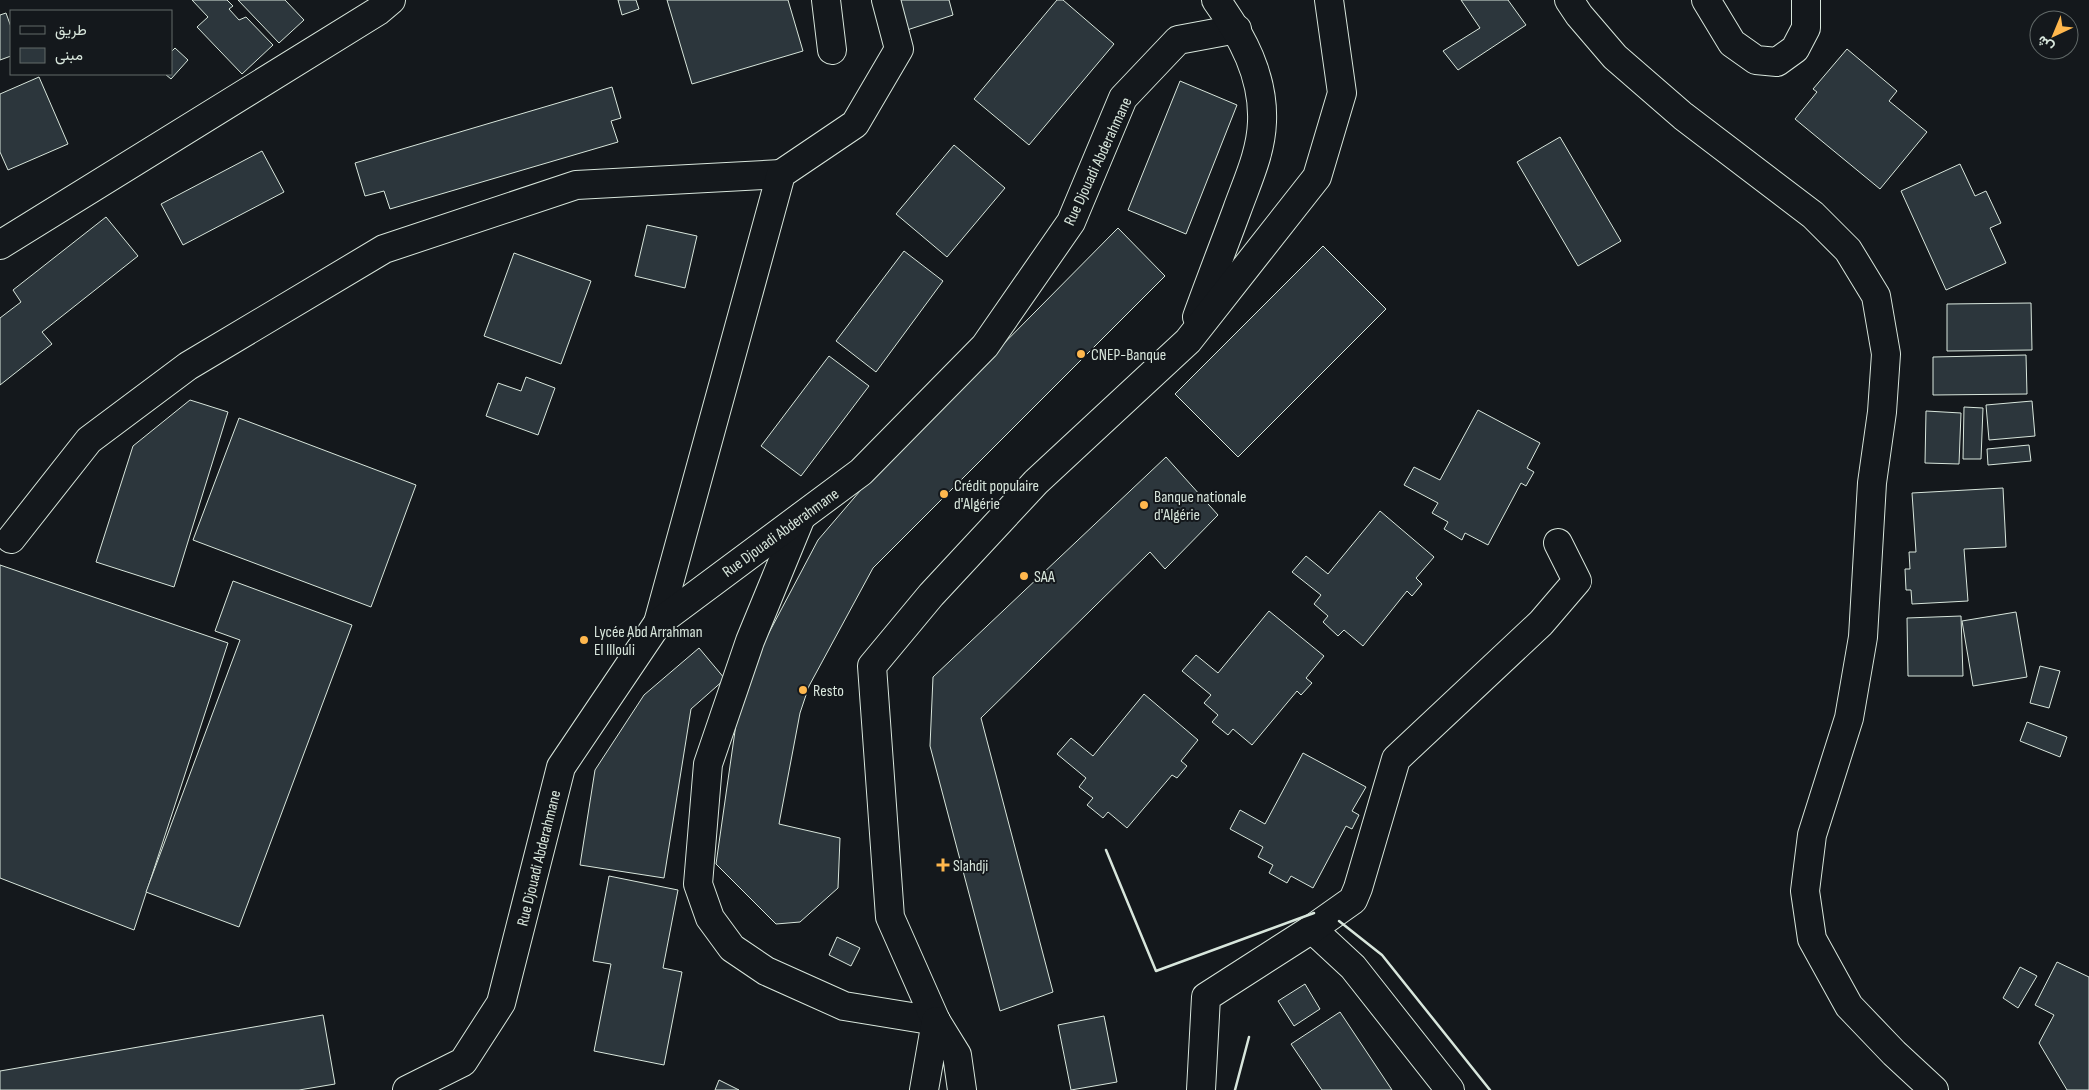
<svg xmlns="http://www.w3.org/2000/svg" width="2089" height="1090" font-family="'Sofia Sans Condensed',Vazirmatn,sans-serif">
<rect width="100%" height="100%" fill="#14181c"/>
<g fill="#2c363c" stroke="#d8e6dc">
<path d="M192,0H227L233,6L229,9L239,20L246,17L273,45L242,74L197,27L208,17Z"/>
<path d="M238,0H285L304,20L279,43Z"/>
<path d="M618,0H636L639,9L622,15Z"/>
<path d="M667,0H788L803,51L692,84Z"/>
<path d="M897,0H949L953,15L907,30Z"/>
<path d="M1057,0H1063L1114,44L1029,145L974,99Z"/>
<path d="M1461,0H1508L1526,25L1458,70L1443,51L1480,28Z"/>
<path d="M6,13L11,27V56L0,60V15Z"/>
<path d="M175,48L188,60L171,79L165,74H171V52Z"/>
<path d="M1847,49L1897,91L1889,101L1927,132L1880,189L1795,119L1817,92L1813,89Z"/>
<path d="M39,77L68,144L8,170L0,152V94Z"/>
<path d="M1180,81L1237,105L1186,234L1128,210Z"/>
<path d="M612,87L621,118L611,121L618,142L390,209L384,191L365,196L355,163Z"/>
<path d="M1560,137L1621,241L1578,266L1517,162Z"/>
<path d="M954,145L1005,188L947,257L896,214Z"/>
<path d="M262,151L284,192L183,245L161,204Z"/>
<path d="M1960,164L1975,196L1986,191L2001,223L1990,228L2006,263L1946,290L1901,191Z"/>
<path d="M106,217L138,256L42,332L52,344L0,385V318L21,302L13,290Z"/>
<path d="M647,225L697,236L685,288L635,276Z"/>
<path d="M1118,228L1165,276L873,568L809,686L800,713L779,824L840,838L838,888L800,922L776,924L716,864L738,710L763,644L818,540L872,477Z"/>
<path d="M1323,246L1386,309L1238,457L1175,394Z"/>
<path d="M904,251L943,281L876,372L836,341Z"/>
<path d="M514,253L591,281L561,364L484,336Z"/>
<path d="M2031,303L2032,350L1947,351V304Z"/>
<path d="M2026,355L2027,394L1933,395V357Z"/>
<path d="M829,356L869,386L801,476L761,446Z"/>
<path d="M526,377L555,388L538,435L486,416L498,383L521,391Z"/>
<path d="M190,400L228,412L174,587L96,562L133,446Z"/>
<path d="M2032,401L2035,436L1989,440L1986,405Z"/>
<path d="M1964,407L1983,408L1981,459H1963Z"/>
<path d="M1478,410L1540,443L1527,468L1534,472L1526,486L1521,483L1488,545L1465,533L1462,540L1444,529L1448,522L1432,513L1438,503L1404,485L1414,467L1440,480Z"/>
<path d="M1926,411L1961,413L1959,464L1925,463Z"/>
<path d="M239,418L416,485L371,607L193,540Z"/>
<path d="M2029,445L2031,461L1988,465L1987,449Z"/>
<path d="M1166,457L1218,515L1165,569L1150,552L981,718L1053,992L1000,1011L930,746L933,677Z"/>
<path d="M2003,488L2006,547L1964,549L1968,601L1912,604L1911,590H1906L1905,569H1910L1909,552H1916L1912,493Z"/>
<path d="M1380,511L1434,557L1416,578L1422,584L1412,596L1407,591L1363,646L1344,630L1338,636L1323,622L1328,616L1314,604L1321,595L1292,572L1306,556L1328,574Z"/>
<path d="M0,565L228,643L134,930L0,878Z"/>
<path d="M233,581L352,625L239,927L146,892L240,640L215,631Z"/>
<path d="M1269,611L1324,656L1306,678L1312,683L1301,695L1297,691L1252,745L1233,729L1228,735L1212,722L1218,715L1204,703L1211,695L1182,671L1196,655L1218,673Z"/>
<path d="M2016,612L2027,677L1973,686L1962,621Z"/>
<path d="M1961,616L1963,676H1908L1907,618Z"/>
<path d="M699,648L725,679L691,709L664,878L580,865L595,770L644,695Z"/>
<path d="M2040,666L2060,671L2049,708L2030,703Z"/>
<path d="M1144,694L1198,740L1181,761L1187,766L1177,778L1172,775L1127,828L1108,812L1103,818L1087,805L1093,798L1079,787L1086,778L1057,754L1071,738L1093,756Z"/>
<path d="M2027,722L2067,737L2060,757L2020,741Z"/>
<path d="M1303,753L1366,787L1352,811L1359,815L1352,829L1346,826L1313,888L1291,876L1287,883L1269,873L1273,865L1258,857L1263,847L1230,829L1240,810L1265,824Z"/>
<path d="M609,876L678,890L663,968L682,972L664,1065L594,1051L611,964L593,961Z"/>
<path d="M837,937L860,948L851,966L829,955Z"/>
<path d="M2057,962L2089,977V1090H2067L2039,1043L2054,1015L2035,1005Z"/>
<path d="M2020,967L2037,976L2018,1008L2003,998Z"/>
<path d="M1305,984L1320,1009L1294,1026L1278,1001Z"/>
<path d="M1340,1012L1392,1090H1322L1291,1044Z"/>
<path d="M323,1015L335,1084L299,1090H0V1071L6,1070Z"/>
<path d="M1104,1016L1117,1082L1071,1090L1058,1025Z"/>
<path d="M719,1080L739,1090H715Z"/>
</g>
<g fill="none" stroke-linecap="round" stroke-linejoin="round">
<defs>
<g id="minor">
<path d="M826,0L832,50"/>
<path d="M1706,0L1732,43L1756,60L1777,62L1795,49L1806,28V0"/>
<path d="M0,245L378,11L391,0"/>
<path d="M801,517L750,641L708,764L698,884L710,918L732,948L766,971L844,1006L936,1021"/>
<path d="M11,539L89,440L188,366L384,249L576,185L781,174"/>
<path d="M658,623L781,174L855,124L899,49L886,0"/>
<path d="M1312,929L1353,967L1450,1090"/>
<path d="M407,1090L463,1062L501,1003L561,767L658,623L861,472L985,346L1071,222L1123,98L1178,40L1237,29"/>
<path d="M1201,1090L1206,997L1312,929L1353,900L1358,888L1396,759L1541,623L1577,581L1558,543"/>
</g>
<g id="major">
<path d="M1569,0L1579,15L1615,57L1683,116L1813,215L1848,250L1876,296L1886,354L1882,412L1872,483L1863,637L1849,718L1812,835L1805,891L1812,939L1849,1006L1894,1053L1934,1090"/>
<path d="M1197,317C1210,281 1224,245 1237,210C1247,182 1261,153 1262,122C1264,76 1242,36 1216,0"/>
<path d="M936,1021L890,917L872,666L931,595L1036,482L1188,341L1317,177L1342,93L1329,0"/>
<path d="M924,1090L936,1021L957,1055L962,1090"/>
</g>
</defs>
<use href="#minor" stroke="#d8e6dc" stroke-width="30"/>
<use href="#major" stroke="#d8e6dc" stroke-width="30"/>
<use href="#minor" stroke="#14181c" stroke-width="28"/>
<use href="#major" stroke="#14181c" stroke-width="28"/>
<g stroke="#d8e6dc" stroke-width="2.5">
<path d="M1106,850L1156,971L1314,913"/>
<path d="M1339,921L1382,955L1490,1090"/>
<path d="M1235,1090L1249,1037"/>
</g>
</g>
<g fill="#ffb74d" stroke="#14181c" stroke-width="2">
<circle cx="1081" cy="354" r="5"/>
<circle cx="944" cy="494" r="5"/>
<circle cx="1144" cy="505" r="5"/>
<circle cx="1024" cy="576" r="5"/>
<circle cx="584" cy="640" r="5"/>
<circle cx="803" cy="690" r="5"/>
<path d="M940.5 857.5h5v5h5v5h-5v5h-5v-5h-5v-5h5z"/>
</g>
<g text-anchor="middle" stroke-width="4" stroke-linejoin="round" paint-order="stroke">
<g font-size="16" fill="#d8e6dc" stroke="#14181c">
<text transform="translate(1097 161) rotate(-65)" y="6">Rue Djouadi Abderahmane</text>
<text transform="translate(780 532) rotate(-36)" y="6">Rue Djouadi Abderahmane</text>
<text transform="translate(538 858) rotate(-76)" y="6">Rue Djouadi Abderahmane</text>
</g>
<g font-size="16" fill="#d8e6dc" stroke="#14181c" text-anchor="start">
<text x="1091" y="360">CNEP-Banque</text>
<text x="954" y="491">Crédit populaire<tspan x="954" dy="18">d'Algérie</tspan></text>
<text x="1154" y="502">Banque nationale<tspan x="1154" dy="18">d'Algérie</tspan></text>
<text x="1034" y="582">SAA</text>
<text x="594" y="637">Lycée Abd Arrahman<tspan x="594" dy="18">El Illouli</tspan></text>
<text x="813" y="696">Resto</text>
<text x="953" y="871">Slahdji</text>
</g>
</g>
<rect x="10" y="10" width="162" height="65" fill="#14181c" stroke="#626a69"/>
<rect x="20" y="26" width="25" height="8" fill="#14181c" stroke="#626a69"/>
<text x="55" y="35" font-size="15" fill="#d8e6dc">طريق</text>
<rect x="20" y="48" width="25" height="15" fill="#2c363c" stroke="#626a69"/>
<text x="55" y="60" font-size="15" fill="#d8e6dc">مبنى</text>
<g transform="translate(2054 35) rotate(224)"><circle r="24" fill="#14181c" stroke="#626a69"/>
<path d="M0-4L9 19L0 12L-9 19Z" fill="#ffb74d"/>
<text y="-8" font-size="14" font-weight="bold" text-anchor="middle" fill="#d8e6dc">ش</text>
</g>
</svg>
